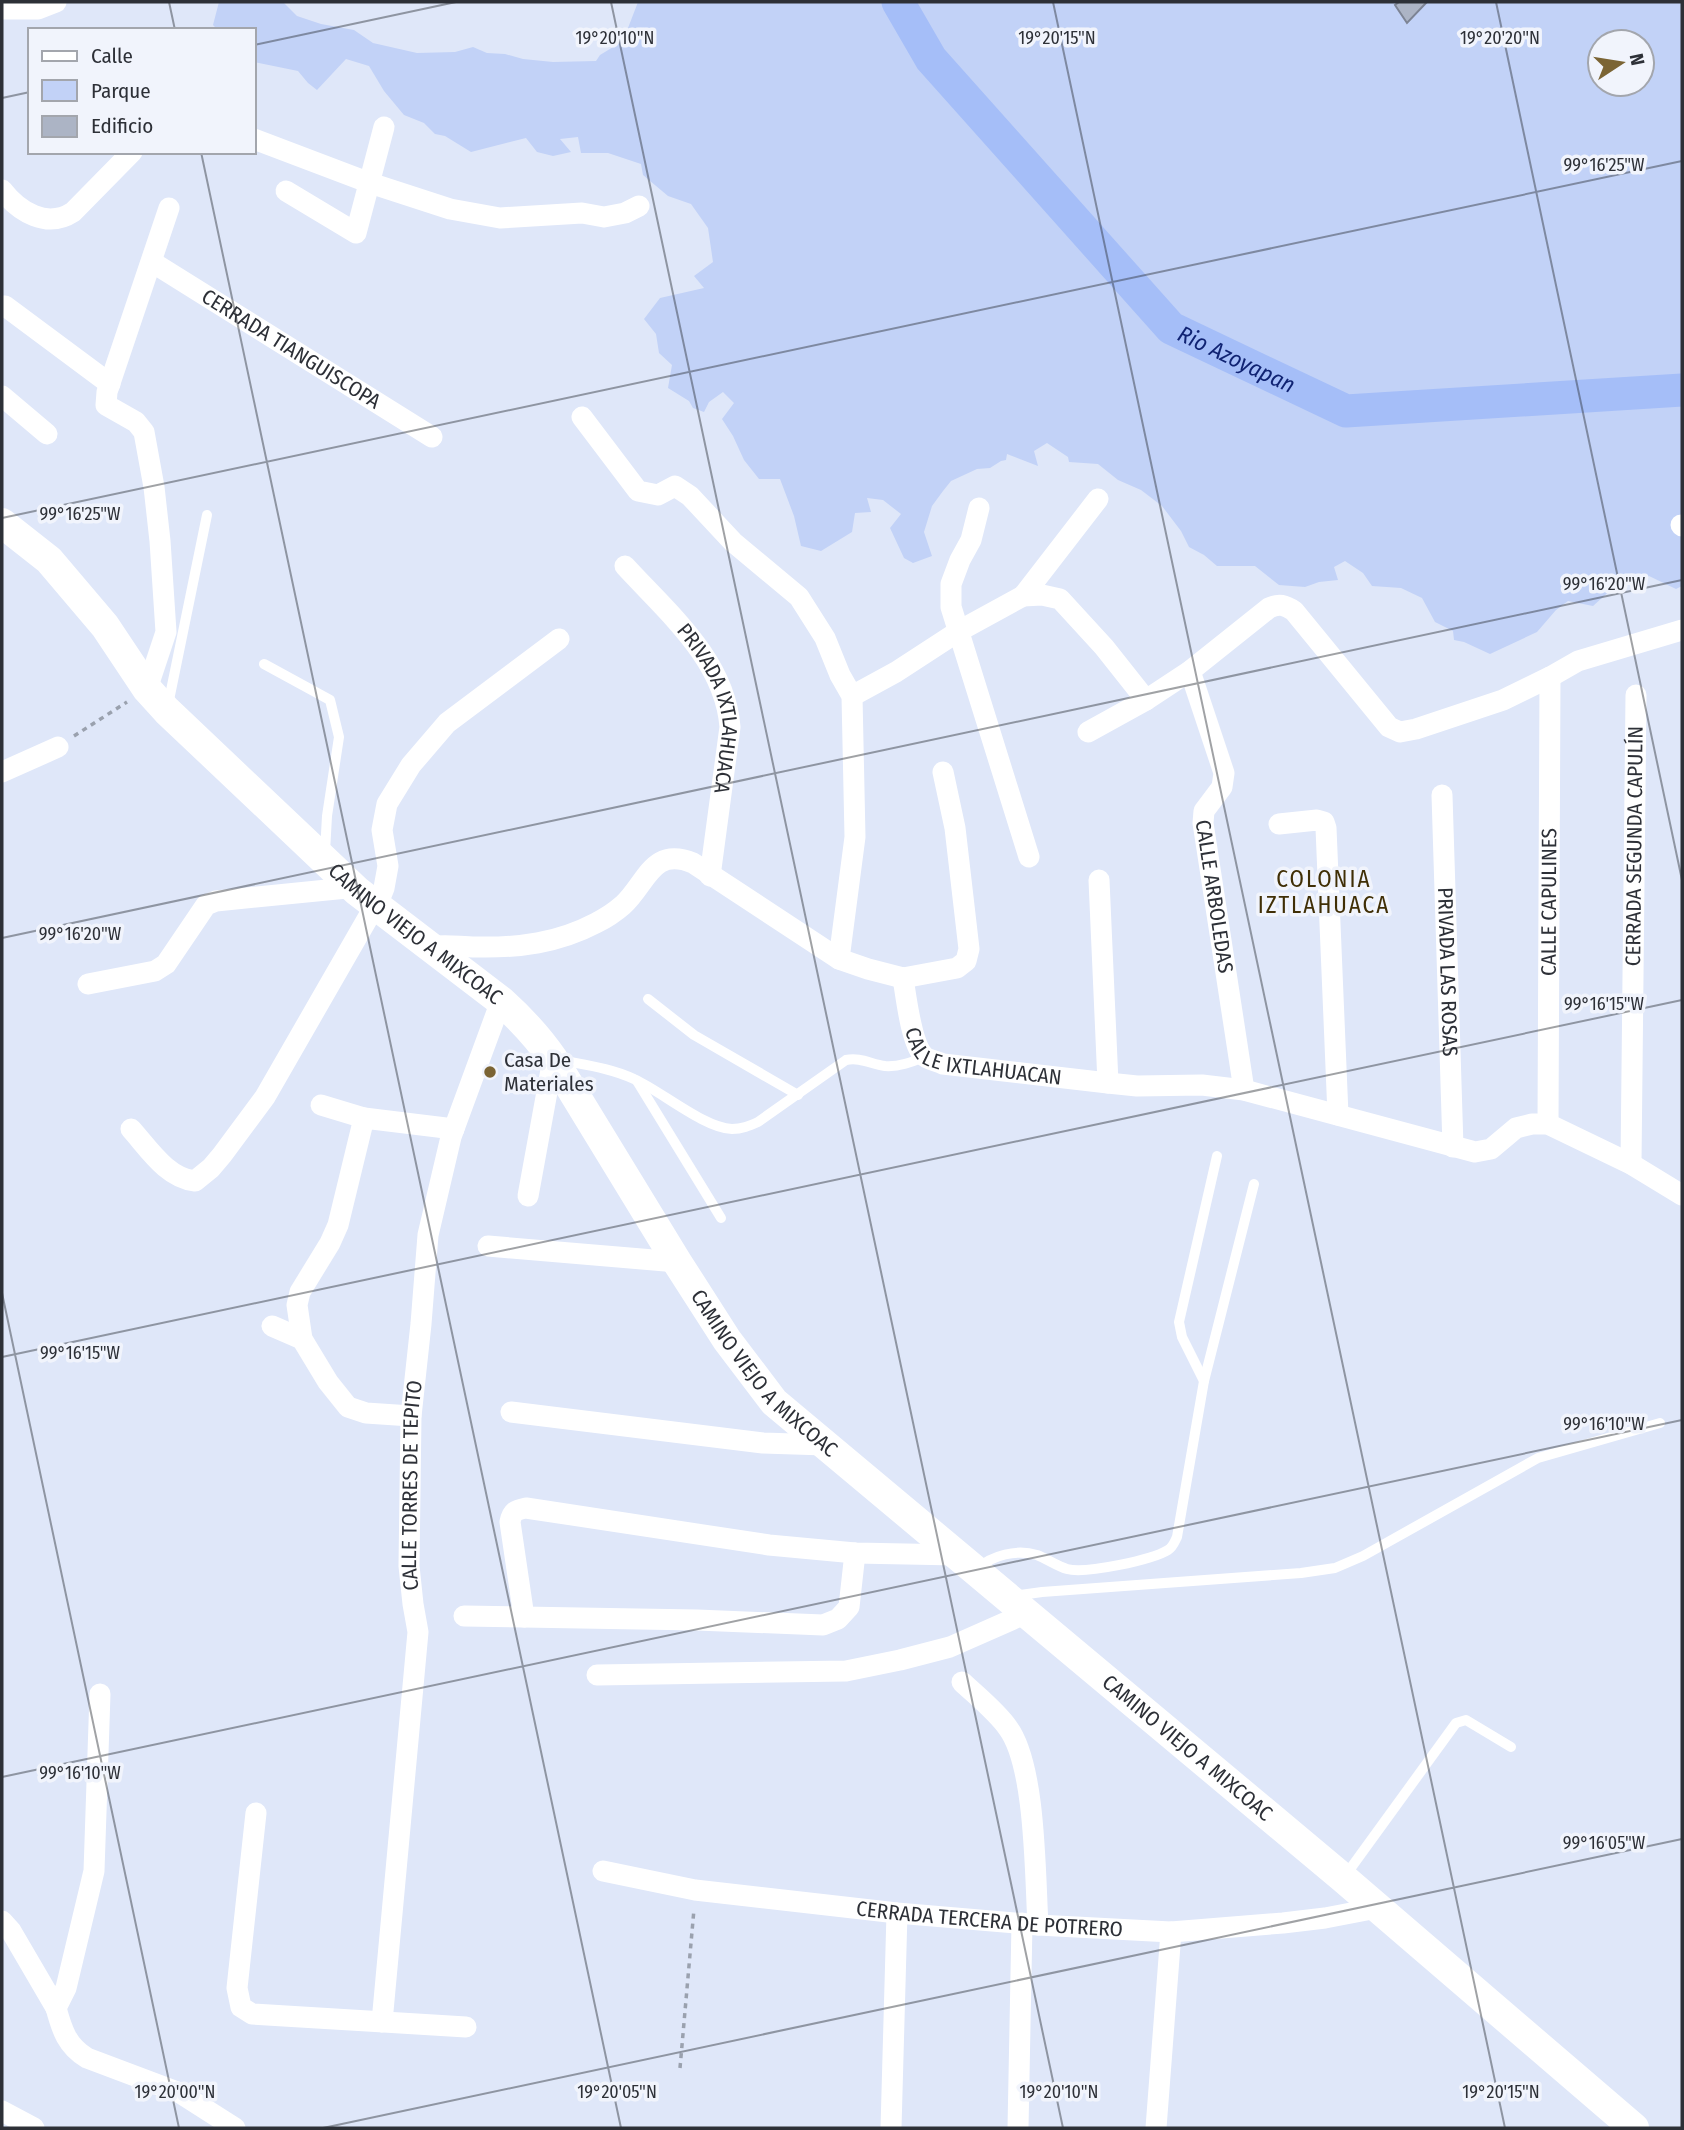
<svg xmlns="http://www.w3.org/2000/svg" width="1684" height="2130" font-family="'Fira Sans Condensed',sans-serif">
<rect width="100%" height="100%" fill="#dfe7f9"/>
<path fill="#c2d2f7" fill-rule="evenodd" d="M219,2H283L297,16L321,24L354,30L373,43L417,53L455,52L473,47L487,53L505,54L523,59L553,62L596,61L600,55L623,41L638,2H1682V586L1676,589L1649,576L1640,584L1614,587L1593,606L1568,601L1556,610L1537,632L1490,654L1464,642L1454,640L1453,631L1435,622L1422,598L1401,588L1372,586L1363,573L1345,561L1334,567L1338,580L1319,582L1305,587L1279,585L1255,566H1217L1204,555L1189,547L1181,531L1162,506L1141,490L1118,480L1098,464L1069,462L1068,457L1047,443L1034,451L1038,466L1007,454L1006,460L1001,461L990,468L977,469L951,481L943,491L932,506L924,532L932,556L913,563L904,558L890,528L901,514L883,500L867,498L871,512L855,513L852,532L821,551L801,546L794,516L780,479H759L744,460L733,436L722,419L734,403L723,392L709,402L704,412L693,408L689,401L668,388L672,365L659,353L656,334L644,319L660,298L704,288L694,276L713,262L708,228L691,204L668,196L643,175L641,164L608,153H581L578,137L560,139L571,152L553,156L537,152L526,138L471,152L445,136L435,134L424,123L404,115L384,91L369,66L346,59L317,90L308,83L298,71L254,62V30H218L213,25ZM1600,42H1642V84H1600Z"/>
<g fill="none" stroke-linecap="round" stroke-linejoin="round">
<path stroke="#a5bef8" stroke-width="33" id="s1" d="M898,2L931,59L1171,328L1346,411L1682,390"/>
</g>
<path fill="#acb4c5" stroke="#7d8494" stroke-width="2" d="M1399,2H1425L1426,3L1407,23L1395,5Z"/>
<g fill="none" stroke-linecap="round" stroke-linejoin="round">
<g stroke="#9aa1ae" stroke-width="3.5" stroke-dasharray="5 5" stroke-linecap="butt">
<path d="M74,736L127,702"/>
<path d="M680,2068L694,1909"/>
</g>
<g stroke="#fff" stroke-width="10">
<path d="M264,664L330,700L339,737L327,816L325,852"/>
<path d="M168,705L207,515"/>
<path d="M648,999L694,1035L798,1095"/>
<path d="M560,1060C585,1065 611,1068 634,1079C661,1091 704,1128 732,1129C742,1129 749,1126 758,1122L846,1060C860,1057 871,1064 885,1066C899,1067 912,1062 924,1057"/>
<path d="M637,1081L721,1218"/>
<path d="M1204,1381L1182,1337L1179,1322L1217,1156"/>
<path d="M977,1569C992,1555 1017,1549 1037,1555C1047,1559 1057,1566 1067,1569C1085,1574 1152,1560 1168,1550C1173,1547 1174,1543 1177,1537L1204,1381L1254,1184"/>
<path d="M1013,1596L1042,1592L1301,1573L1335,1568L1363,1556L1538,1458L1660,1423"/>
<path d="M1345,1876L1456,1723L1466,1720L1511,1747"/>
</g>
<g stroke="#fff" stroke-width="21">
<path d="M2,9H38L56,2"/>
<path d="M254,139L370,183L450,209L500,218L582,213L604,217L625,213L639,206"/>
<path d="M2,190C19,212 47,229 73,212L132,152"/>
<path d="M286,191L356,233L384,127"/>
<path id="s2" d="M152,262L432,437"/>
<path d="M5,306L110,384"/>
<path d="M2,396L47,434"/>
<path d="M582,417L638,491L658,495L675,486L690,496L733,542L799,597L825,638L840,675L852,696L855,837L839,959"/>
<path d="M979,508L971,540L960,560L951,584V607L1029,857"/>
<path d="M1681,525L1682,526"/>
<path id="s3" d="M625,566C668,613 725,660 730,727L710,876"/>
<path d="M1023,596L1042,595L1060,599L1104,647L1146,700"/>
<path id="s4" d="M1190,671L1224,773L1222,787L1204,811L1203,823L1244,1090"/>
<path d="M147,689L166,632L160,541L154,487L144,432L136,422L106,405L107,392L169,208"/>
<path d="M852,696L896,672L959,631L1023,596L1098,499"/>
<path d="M1088,732L1146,700L1190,671L1269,608C1279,603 1285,605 1294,611L1389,727L1400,732L1416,729L1503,700L1550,677L1578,661L1682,630"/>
<path d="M2,772L58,747"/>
<path id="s5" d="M1442,795L1453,1147"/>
<path d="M1279,824L1317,820L1324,822L1326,828L1338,1115"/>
<path d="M1099,880L1108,1083"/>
<path d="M428,947C445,944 459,947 476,947C519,948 558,943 596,923C606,918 615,912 623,905C647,883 652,846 693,863L839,959L868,969L903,978L957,968L966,961L969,949L955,828L943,772"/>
<path id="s6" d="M903,978C906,996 911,1042 923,1055C927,1060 937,1061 943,1064L1108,1083L1137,1086L1202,1085L1244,1090L1475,1152L1491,1149L1516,1128L1532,1124H1548L1631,1164L1682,1195"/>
<path d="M88,984L155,971L166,964L206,905L216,901L347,888L357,891"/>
<path d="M321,1105L364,1118"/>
<path id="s7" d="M1548,1124L1550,677"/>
<path d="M131,1129C149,1149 167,1178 195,1181L211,1168L222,1155L265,1097L369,916L376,908L384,888L388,866L382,830L387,804L411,765L447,723L559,639"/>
<path id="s8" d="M1631,1164L1636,695"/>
<path d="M528,1196L553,1059"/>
<path d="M488,1246L677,1262"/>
<path d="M272,1326L302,1339L328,1382L348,1407L366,1413L411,1416"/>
<path d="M302,1339L297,1305L300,1292L330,1243L338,1225L364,1118L454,1129"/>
<path d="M511,1412L763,1443L825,1445"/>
<path d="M464,1616L697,1620L823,1625L838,1619L849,1607L855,1553"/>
<path d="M524,1617L510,1522C512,1511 516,1510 526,1508L769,1545L855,1553L957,1555"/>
<path d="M597,1675L846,1671L900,1660L950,1647L1027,1613"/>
<path d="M962,1682C977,1696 997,1712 1008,1728C1036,1766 1035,1876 1038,1925"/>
<path d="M256,1813L237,1988L241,2007L252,2014L466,2027"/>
<path id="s9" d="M603,1871L695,1890L897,1913L1038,1925L1171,1932L1283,1923L1325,1918L1377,1908"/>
<path d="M2,1921L11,1931L56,2008L66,1988L94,1871L100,1694"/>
<path d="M56,2008C62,2030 67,2046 87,2058L180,2093L235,2128"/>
<path id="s10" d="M382,2022L418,1632L413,1604L409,1566L411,1416L421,1324L428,1235L451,1137L501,1001"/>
<path d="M2,2111L34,2128"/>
<path d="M891,2128L897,1913"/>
<path d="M1018,2128L1022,1923"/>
<path d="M1156,2128L1171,1932"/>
</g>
<path stroke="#fff" stroke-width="30" id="s11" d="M2,523L49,560L105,626L147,689L167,711L357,891L501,1001C521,1019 538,1037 553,1059L677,1262L727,1340L774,1402L1343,1878L1634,2128"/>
</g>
<path fill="none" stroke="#2d3037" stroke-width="2" stroke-opacity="0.45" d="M169,2L175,30M611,2L1063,2128M1053,2L1505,2128M1496,2L1682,880M254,45L456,2M2,98L30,92M201,152L621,2128M2,518L1682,161M2,938L1682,580M2,1293L179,2128M2,1357L1682,1000M2,1777L1682,1420M323,2128L1682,1839"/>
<circle fill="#7b6434" stroke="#f1f4fc" stroke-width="2.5" cx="490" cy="1072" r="7"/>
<g text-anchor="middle" stroke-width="7" stroke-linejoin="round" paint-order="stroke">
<g font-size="21" fill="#2d3037" stroke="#f1f4fc">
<text dy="7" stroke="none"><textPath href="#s2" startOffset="164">CERRADA TIANGUISCOPA</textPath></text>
<text dy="7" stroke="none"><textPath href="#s3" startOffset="173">PRIVADA IXTLAHUACA</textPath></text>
<text dy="7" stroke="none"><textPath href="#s8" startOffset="318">CERRADA SEGUNDA CAPULÍN</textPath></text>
<text dy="7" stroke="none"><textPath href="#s4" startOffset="238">CALLE ARBOLEDAS</textPath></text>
<text dy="7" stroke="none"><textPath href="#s7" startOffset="222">CALLE CAPULINES</textPath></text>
<text dy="7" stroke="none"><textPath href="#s11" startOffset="586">CAMINO VIEJO A MIXCOAC</textPath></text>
<text dy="7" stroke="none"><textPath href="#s5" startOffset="177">PRIVADA LAS ROSAS</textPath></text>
<text dy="7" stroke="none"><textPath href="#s6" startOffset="136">CALLE IXTLAHUACAN</textPath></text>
<text dy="7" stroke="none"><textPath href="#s11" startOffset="1153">CAMINO VIEJO A MIXCOAC</textPath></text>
<text dy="7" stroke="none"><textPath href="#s10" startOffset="539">CALLE TORRES DE TEPITO</textPath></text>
<text dy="7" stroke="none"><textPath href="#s11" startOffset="1720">CAMINO VIEJO A MIXCOAC</textPath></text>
<text dy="7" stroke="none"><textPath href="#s9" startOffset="390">CERRADA TERCERA DE POTRERO</textPath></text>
</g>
<g font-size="21" fill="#2d3037" stroke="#f1f4fc" text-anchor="start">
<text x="504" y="1067">Casa De<tspan x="504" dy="24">Materiales</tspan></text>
</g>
<g font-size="23" font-style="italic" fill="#102373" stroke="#f1f4fc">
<text dy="8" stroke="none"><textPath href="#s1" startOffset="499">Rio Azoyapan</textPath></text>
</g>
<g font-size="23" letter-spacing="2" fill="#402f06" stroke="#f1f4fc">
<text x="1324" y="887">COLONIA<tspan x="1324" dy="26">IZTLAHUACA</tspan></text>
</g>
</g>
<g font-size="18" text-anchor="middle" fill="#2d3037" stroke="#f1f4fc" stroke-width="7" stroke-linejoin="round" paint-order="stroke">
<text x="615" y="44">19°20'10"N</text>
<text x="1057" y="44">19°20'15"N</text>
<text x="1500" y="44">19°20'20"N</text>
<text x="1604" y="171">99°16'25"W</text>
<text x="80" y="520">99°16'25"W</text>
<text x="1604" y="590">99°16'20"W</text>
<text x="80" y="940">99°16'20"W</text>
<text x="1604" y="1010">99°16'15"W</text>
<text x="80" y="1359">99°16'15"W</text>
<text x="1604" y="1430">99°16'10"W</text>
<text x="80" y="1779">99°16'10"W</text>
<text x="1604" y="1849">99°16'05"W</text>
<text x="175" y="2098">19°20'00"N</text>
<text x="617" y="2098">19°20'05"N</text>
<text x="1059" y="2098">19°20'10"N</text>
<text x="1501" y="2098">19°20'15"N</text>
</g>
<rect width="1684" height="2130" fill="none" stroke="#2d3037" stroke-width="7"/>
<rect x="28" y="28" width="228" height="126" fill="#f1f4fc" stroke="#a3a6ad" stroke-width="2"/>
<rect x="42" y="51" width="35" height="10" fill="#ffffff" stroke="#a3a6ad" stroke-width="2"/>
<text x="91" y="63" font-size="21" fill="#2d3037">Calle</text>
<rect x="42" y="80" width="35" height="21" fill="#c2d2f7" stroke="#a3a6ad" stroke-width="2"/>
<text x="91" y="98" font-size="21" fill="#2d3037">Parque</text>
<rect x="42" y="116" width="35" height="21" fill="#acb4c5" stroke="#a3a6ad" stroke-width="2"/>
<text x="91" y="133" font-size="21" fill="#2d3037">Edificio</text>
<g transform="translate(1621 63) rotate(78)"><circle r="33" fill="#f1f4fc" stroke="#a3a6ad" stroke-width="2"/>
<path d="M0-5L12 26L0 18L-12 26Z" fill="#7b6434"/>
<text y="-10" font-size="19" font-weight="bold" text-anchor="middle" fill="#2d3037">N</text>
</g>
</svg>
